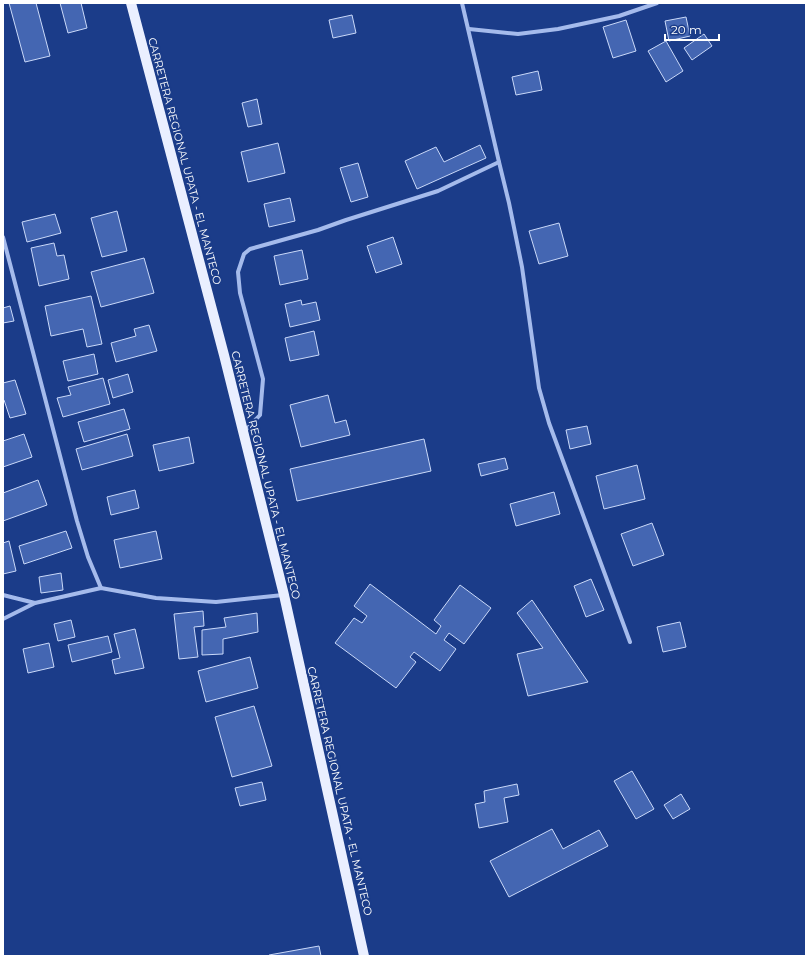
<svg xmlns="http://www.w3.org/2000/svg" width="809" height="959" font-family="Montserrat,sans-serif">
<rect width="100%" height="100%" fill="#1b3c89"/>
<g fill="#4466b2" stroke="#cad9f9">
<path d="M9,3H36L50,56L25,62Z"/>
<path d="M60,3H81L87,28L68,33Z"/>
<path d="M352,15L356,33L333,38L329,20Z"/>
<path d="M686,17L690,36L669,41L665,21Z"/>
<path d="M626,20L636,51L613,58L603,27Z"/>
<path d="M704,34L712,46L692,60L684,48Z"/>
<path d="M666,41L683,71L666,82L648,51Z"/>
<path d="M538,71L542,90L516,95L512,77Z"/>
<path d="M257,99L262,124L248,127L242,103Z"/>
<path d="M278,143L285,173L248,182L241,152Z"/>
<path d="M480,145L486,158L417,189L405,161L436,147L444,162Z"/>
<path d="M358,163L368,197L351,202L340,168Z"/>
<path d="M290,198L295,221L269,227L264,204Z"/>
<path d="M117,211L127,251L102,257L91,218Z"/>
<path d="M55,214L61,233L27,242L22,222Z"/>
<path d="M559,223L568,256L539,264L529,231Z"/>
<path d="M393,237L402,264L376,273L367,246Z"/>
<path d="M54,243L57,256L64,255L69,279L39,286L31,248Z"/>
<path d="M302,250L308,279L280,285L274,256Z"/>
<path d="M144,258L154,293L101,307L91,272Z"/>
<path d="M91,296L102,344L87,347L83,329L51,336L45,306Z"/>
<path d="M301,300L302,305L316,302L320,320L290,327L285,304Z"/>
<path d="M10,306L14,321L3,323V308Z"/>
<path d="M149,325L157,351L116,362L111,343L136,336L134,329Z"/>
<path d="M314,331L319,355L290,361L285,338Z"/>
<path d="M94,354L98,374L68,381L63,361Z"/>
<path d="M128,374L133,392L113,398L108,380Z"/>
<path d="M103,378L110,404L63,417L57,398L71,395L68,387Z"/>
<path d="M15,380L26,414L10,418L4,400H3V383Z"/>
<path d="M328,395L335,423L346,420L350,435L301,447L290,405Z"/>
<path d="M124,409L130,429L84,442L78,422Z"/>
<path d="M587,426L591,444L570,449L566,430Z"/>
<path d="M24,434L32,457L3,467V441Z"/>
<path d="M127,434L133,456L82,470L76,449Z"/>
<path d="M189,437L194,463L159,471L153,445Z"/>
<path d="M424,439L431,471L297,501L290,469Z"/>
<path d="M505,458L508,469L481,476L478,464Z"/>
<path d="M637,465L645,499L604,509L596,476Z"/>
<path d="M38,480L47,505L3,521V493Z"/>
<path d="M135,490L139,508L111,515L107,497Z"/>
<path d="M554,492L560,514L516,526L510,504Z"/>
<path d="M652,523L664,555L633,566L621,534Z"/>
<path d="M66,531L72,548L24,564L19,546Z"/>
<path d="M156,531L162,559L120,568L114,540Z"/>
<path d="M9,541L16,571L3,574V543Z"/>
<path d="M61,573L63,590L41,593L39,577Z"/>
<path d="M591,579L604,610L586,617L574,586Z"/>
<path d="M370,584L436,634L441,626L434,620L460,585L491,608L464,644L449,633L444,640L456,649L440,671L414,652L410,657L416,662L396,688L335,643L354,618L362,623L367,616L354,606Z"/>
<path d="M532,600L588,682L528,696L517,654L543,648L517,613Z"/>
<path d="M203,611L204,626L194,627L198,657L179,659L174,614Z"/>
<path d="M257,613L258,632L223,639V654L202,655V630L226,627L224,618Z"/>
<path d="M71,620L75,637L58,641L54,624Z"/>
<path d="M680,622L686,647L663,652L657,627Z"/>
<path d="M135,629L144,668L115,674L112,660L120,658L114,634Z"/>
<path d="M108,636L112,652L72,662L68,645Z"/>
<path d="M49,643L54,667L28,673L23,649Z"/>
<path d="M250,657L258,688L206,702L198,671Z"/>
<path d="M254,706L272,766L232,777L215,717Z"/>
<path d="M632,771L654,809L636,819L614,781Z"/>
<path d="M262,782L266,800L240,806L235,788Z"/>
<path d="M517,784L519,795L504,798L508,822L479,828L475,804L485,802L484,791Z"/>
<path d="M681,794L690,809L673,819L664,805Z"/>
<path d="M552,829L563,849L599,830L608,846L509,897L490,861Z"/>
<path d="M319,946L321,956H269V955Z"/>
</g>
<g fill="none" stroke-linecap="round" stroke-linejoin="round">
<g stroke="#a5bbec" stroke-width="4">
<path d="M462,3L499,162L509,203L522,267L539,388L549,423L630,642"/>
<path d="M469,29L518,34L558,29L619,16L657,3"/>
<path d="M3,237L77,521L88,557L101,588"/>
<path d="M244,432L260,415L263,379L240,293L238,272L244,254L250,249L318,230L346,220L438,191L499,162"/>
<path d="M3,595L35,603L101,588L156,598L216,602L283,595"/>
<path d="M3,619L35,603"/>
</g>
<path stroke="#eaefff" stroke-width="10" d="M131,3L224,355L284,595L364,956"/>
</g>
<g text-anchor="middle" stroke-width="4" stroke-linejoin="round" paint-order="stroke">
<g font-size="11" fill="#fff" stroke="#1b3c89">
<text transform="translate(185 161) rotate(75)" y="4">CARRETERA REGIONAL UPATA - EL MANTECO</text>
<text transform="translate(266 475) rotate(76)" y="4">CARRETERA REGIONAL UPATA - EL MANTECO</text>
<text transform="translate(340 791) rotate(77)" y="4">CARRETERA REGIONAL UPATA - EL MANTECO</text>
</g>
</g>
<rect width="809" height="959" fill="none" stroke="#ffffff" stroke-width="8"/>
<path d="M665 34v6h54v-6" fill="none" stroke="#ffffff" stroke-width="2"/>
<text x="671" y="34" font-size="12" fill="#ffffff" stroke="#1b3c89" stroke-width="3" paint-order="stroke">20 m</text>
</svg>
